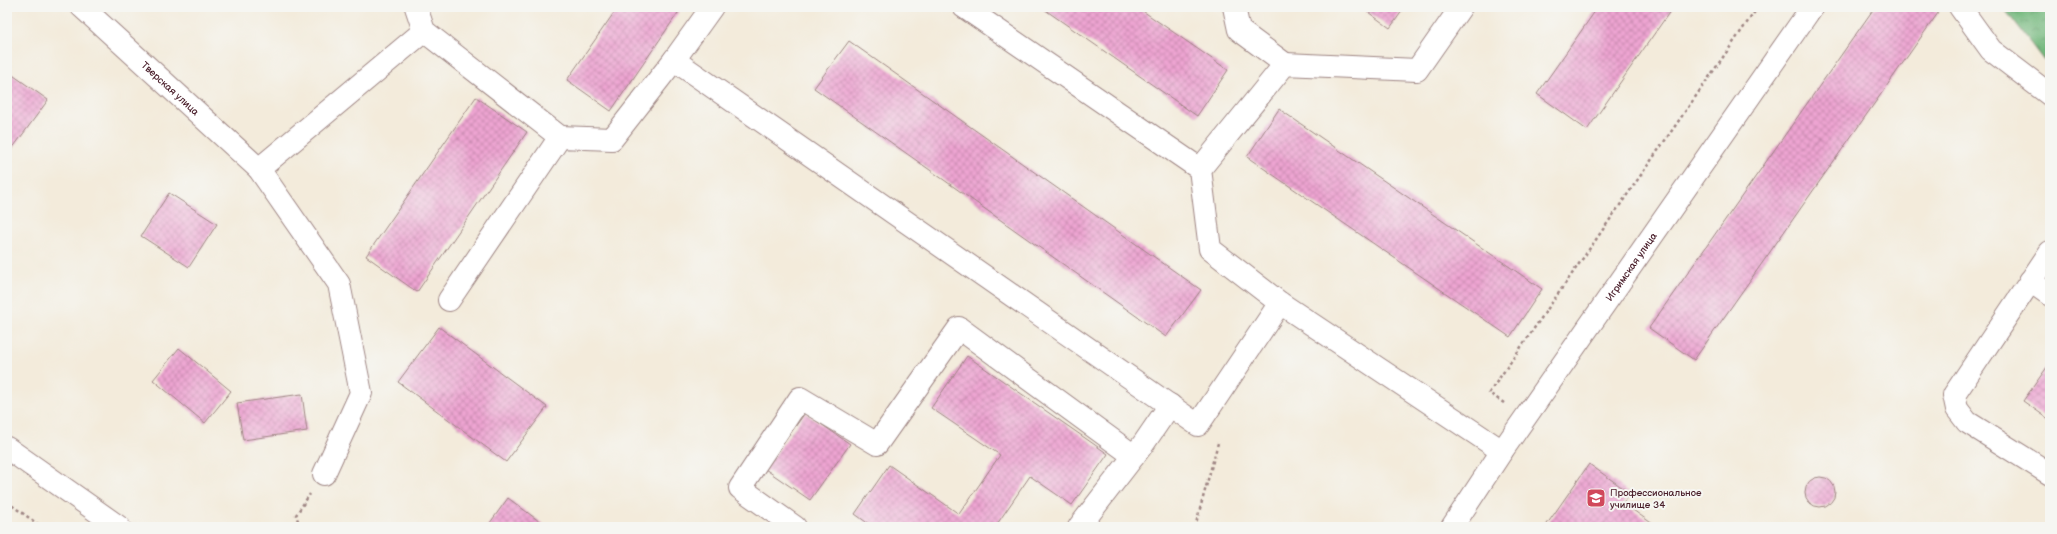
<svg xmlns="http://www.w3.org/2000/svg" width="2057" height="534" font-family="'Balsamiq Sans',sans-serif">
<defs>
<pattern id="forest-crowns" width="20" height="18" patternUnits="userSpaceOnUse"><rect width="20" height="18" fill="#73b87d"/><path d="M2 6a3 3 0 1 1 6 0M12 15a3 3 0 1 1 6 0" fill="none" stroke="#609567"/></pattern>
<pattern id="building-cross-hatch" width="8" height="8" patternUnits="userSpaceOnUse"><rect width="8" height="8" fill="#eda4d1"/><path d="M0 0l8 8M0 8l8-8" fill="none" stroke="#c285aa"/></pattern>
</defs>
<rect width="100%" height="100%" fill="#f6f6f2"/>
<filter id="ink" filterUnits="userSpaceOnUse"><feTurbulence type="fractalNoise" baseFrequency=".025" numOctaves="2"/><feDisplacementMap in="SourceGraphic" scale="8" xChannelSelector="R" yChannelSelector="G"/><feConvolveMatrix kernelMatrix="1 2 1 2 8 2 1 2 1" color-interpolation-filters="sRGB"/></filter>
<filter id="wash" filterUnits="userSpaceOnUse"><feTurbulence type="fractalNoise" baseFrequency=".012" numOctaves="4" result="noise"/><feDisplacementMap in="SourceGraphic" scale="16" xChannelSelector="R" yChannelSelector="G"/><feGaussianBlur stdDeviation="0.9" result="paint"/><feColorMatrix in="noise" values="0 0 0 0 0 0 0 0 0 0 0 0 0 0 0 0 0 1.4 0 .05"/><feComposite in="paint" operator="in"/></filter>
<g filter="url(#wash)">
<rect width="100%" height="100%" fill="#f3ebdb"/>
<path fill="url(#forest-crowns)" stroke="#5e6c54" d="M2003,7H2050V53L2044,61Z"/>
<g id="blocks">
<g fill="url(#building-cross-hatch)">
<path d="M618,7H682L611,111L567,80Z"/>
<path d="M1041,7H1137L1228,70L1197,116Z"/>
<path d="M1361,7H1405L1390,28Z"/>
<path d="M1598,7H1673L1587,130L1537,94Z"/>
<path d="M1875,7H1931L1938,13L1694,360L1649,328Z"/>
<path d="M849,41L1201,290L1166,337L814,88Z"/>
<path d="M7,71L48,100L9,153L7,152Z"/>
<path d="M476,97L527,132L417,292L366,256Z"/>
<path d="M1279,109L1542,289L1510,337L1247,157Z"/>
<path d="M169,193L217,224L189,267L141,236Z"/>
<path d="M439,327L547,407L506,462L398,382Z"/>
<path d="M179,348L231,391L205,423L153,380Z"/>
<path d="M967,356L1108,454L1072,505L1030,476L995,527H873L855,514L889,465L959,514L1000,455L931,408Z"/>
<path d="M2050,363V420L2023,401Z"/>
<path d="M302,394L307,431L243,440L237,403Z"/>
<path d="M805,413L850,444L810,500L765,469Z"/>
<path d="M1589,464L1630,493L1623,503L1657,527H1545Z"/>
<circle cx="1820" cy="492" r="15"/>
<path d="M508,498L547,527H487Z"/>
</g>
</g>
</g>
<g filter="url(#ink)">
<use href="#blocks" fill-opacity="0" stroke="#9e8583" stroke-width="1"/>
<g fill="none" stroke-linecap="round" stroke-linejoin="round">
<defs>
<g id="minor">
<path id="s1" d="M82,7L259,169L339,284L361,393L324,474"/>
<path d="M416,7L424,31L560,137"/>
<path d="M964,7L1200,169L1210,249L1280,303L1502,451"/>
<path d="M1234,7L1239,30L1285,64"/>
<path d="M1960,7L1991,50L2050,95"/>
<path d="M674,60L1198,425L1280,303"/>
<path d="M259,169L424,31"/>
<path d="M1200,169L1285,64L1417,70L1461,7"/>
<path d="M2050,252L1954,395L1957,409L1967,422L2050,474"/>
<path d="M2030,281L2050,295"/>
<path d="M449,300L560,137L612,139L674,60L712,7"/>
<path d="M7,448L119,527"/>
<path d="M795,527L740,488L800,398L877,444L959,328L1134,456"/>
<path d="M1079,527L1144,443L1170,405"/>
<path id="s2" d="M1452,527L1502,451L1812,7"/>
</g>
</defs>
<use href="#minor" stroke="#9e8583" stroke-width="24"/>
<g stroke="#9e8583" stroke-width="2.5" stroke-dasharray="3 3" stroke-linecap="butt">
<path d="M1504,403L1489,393L1758,7"/>
<path d="M7,502L42,527"/>
<path d="M300,527L296,515L310,494"/>
<path d="M1195,527L1218,443"/>
</g>
<use href="#minor" stroke="#fff" stroke-width="22"/>
</g>
</g>
<defs>
<symbol id="university-square" viewBox="-11 -11 22 22"><rect x="-9" y="-9" width="18" height="18" rx="4" fill="#d1495b" stroke="#f6f6f2"/><path d="M0-5L7-2L0 1L-7-2ZM-4 1L0 2.5L4 1V4Q0 6-4 4Z" fill="#fff"/></symbol>
</defs>
<g fill-rule="evenodd">
<use href="#university-square" x="1585" y="487" width="22" height="22"/>
</g>
<g text-anchor="middle" stroke-width="4" stroke-linejoin="round" paint-order="stroke">
<g font-size="10" fill="#4a1f2b" stroke="#f6f6f2">
<text dy="4" stroke="none"><textPath href="#s1" startOffset="120">Тверская улица</textPath></text>
<text dy="4" stroke="none"><textPath href="#s2" startOffset="316">Игримская улица</textPath></text>
</g>
<g font-size="10" fill="#4a1f2b" stroke="#f6f6f2" text-anchor="start">
<text x="1610" y="496">Профессиональное<tspan x="1610" dy="12">училище 34</tspan></text>
</g>
</g>
<rect width="2057" height="534" fill="none" stroke="#f6f6f2" stroke-width="24"/>
</svg>
